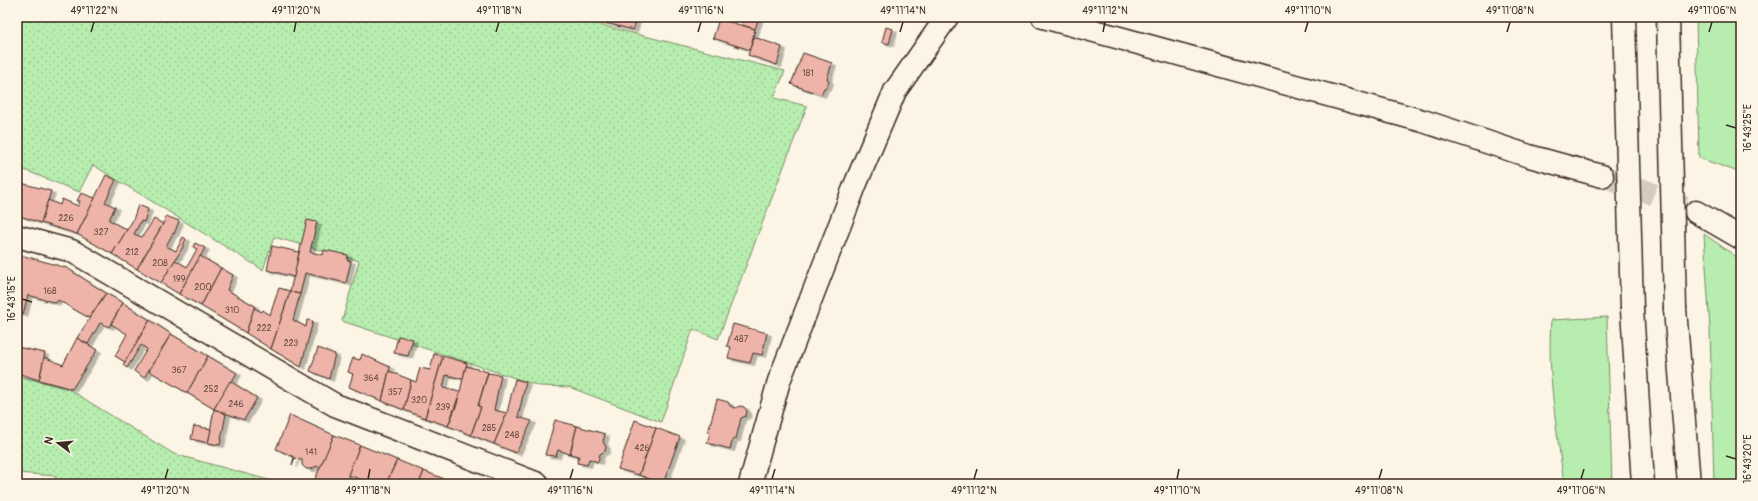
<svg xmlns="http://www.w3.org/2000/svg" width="1758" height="501" font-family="Pangolin,sans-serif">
<defs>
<pattern id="park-dots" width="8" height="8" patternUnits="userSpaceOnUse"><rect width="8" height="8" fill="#b7edaf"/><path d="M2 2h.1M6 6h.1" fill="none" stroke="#9ecb96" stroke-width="1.8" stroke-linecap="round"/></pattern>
<filter id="shadow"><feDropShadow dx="4.5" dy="2.5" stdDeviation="0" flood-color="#0004"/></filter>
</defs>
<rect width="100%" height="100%" fill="#fcf5e5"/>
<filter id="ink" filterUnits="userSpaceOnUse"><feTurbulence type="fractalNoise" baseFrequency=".025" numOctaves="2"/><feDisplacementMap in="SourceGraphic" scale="8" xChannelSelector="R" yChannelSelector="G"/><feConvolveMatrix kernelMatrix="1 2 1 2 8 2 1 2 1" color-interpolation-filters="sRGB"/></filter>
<g filter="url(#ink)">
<g fill="#b7edaf" stroke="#798c66">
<path d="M1696,17H1741V173L1699,158Z"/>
<path d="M1704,234L1741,260V484H1714L1710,330Z"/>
<path d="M1607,317L1612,484H1564C1557,430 1547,375 1551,320Z"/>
</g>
<g fill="url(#park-dots)" stroke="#798c66">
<path d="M17,17H568L785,71L774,98L807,106L718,339L693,329L661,422L569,387L539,386L342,321L359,261L274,237L263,270L93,165L79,192L17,167Z"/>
<path d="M17,376L65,387L174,454L283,484H54L56,476L17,473Z"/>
</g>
<g fill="#eeb4aa" stroke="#3b2a1e" filter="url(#shadow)">
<path d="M583,17H637L633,30Z"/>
<path d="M744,17H759L755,29L742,25Z"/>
<path d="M719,19L755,29L750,50L713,38Z"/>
<path d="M886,27L893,29L889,44L882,42Z"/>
<path d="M754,37L782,47L777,65L748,55Z"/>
<path d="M803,53L832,63L827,79L829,81L827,87L824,88L821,95L791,84Z"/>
<path d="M106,175L116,180L105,202L115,207L109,220L127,230L112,254L77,234Z"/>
<path d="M17,182L51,191L41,223L17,215Z"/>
<path d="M81,193L95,198L77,234L41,223L48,200L60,205L62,199L78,206L80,201H77Z"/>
<path d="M138,205L148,209L144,222L141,221L134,234L142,237L154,219L163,224L137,269L112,254L133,220Z"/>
<path d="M166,216L179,221L174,234L173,233L166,246L176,251L183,237L186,239L182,249L161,283L137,269L163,224Z"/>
<path d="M307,220L317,222L310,252L323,255L324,250L348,255L347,260L351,261L346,283L305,273L300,294L290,292V291Z"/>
<path d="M195,243L205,248L179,294L161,283L175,260L187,267L197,249L193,247Z"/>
<path d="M272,246L299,252L294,277L267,270Z"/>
<path d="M17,254L67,268L106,293L89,318L58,300L56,303L28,295L23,314L17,313Z"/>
<path d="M200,256L221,268L201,306L179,294Z"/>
<path d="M221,268L233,275L227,290L255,306L246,333L201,306Z"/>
<path d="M279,288L290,291V292L271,349L246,333L254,308L262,312L263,310L270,315Z"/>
<path d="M290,292L300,294L293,320L306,327L307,320L313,321L301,367L271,349Z"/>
<path d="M106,293L123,303L109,327L100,323L88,344L77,338Z"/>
<path d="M123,303L150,320L125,362L115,356L127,334L111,324Z"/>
<path d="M150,320L171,334L144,378L134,371L147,349L141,345L127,368L123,365Z"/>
<path d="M733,324L767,333L762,355L753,353L750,363L728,358L731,347L727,346Z"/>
<path d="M171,334L208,356L187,393L149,371Z"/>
<path d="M398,336L413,339L408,356L394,353Z"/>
<path d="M77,338L97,350L72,389L39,380L44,357L63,365Z"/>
<path d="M17,347L45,353L39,380L17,373Z"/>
<path d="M318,348L335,354L329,379L310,371Z"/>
<path d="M362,354L390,367L382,401L349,387L353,374L348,372L353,358L360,360Z"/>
<path d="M434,354L443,356L425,418L404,410L411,380L416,382L420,368L430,370Z"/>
<path d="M208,356L237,373L214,409L187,393Z"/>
<path d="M443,356L467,363L463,379L446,375L443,388L460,392L448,426L425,418Z"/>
<path d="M466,366L488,372L478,406L481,407L471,435L448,426L457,404Z"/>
<path d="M389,371L411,380L404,410L382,401Z"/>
<path d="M488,373L501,375L494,410L507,413L494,444L471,435L481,407L478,406Z"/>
<path d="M515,379L526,382L518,417L532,421L516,453L494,444L507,413Z"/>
<path d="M230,381L257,398L244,420L214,409Z"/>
<path d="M717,399L728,402L730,406L735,408L740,406L744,407L747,411L746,416L741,418L736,439H733L730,449L707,443L710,433L708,432Z"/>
<path d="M214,409L226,414L220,445L208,443Z"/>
<path d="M290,415L334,435L321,468L316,466L312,469H306L302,465V460L295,458L292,465L294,457L276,449Z"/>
<path d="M555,420L577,426L570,454L558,450L556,456L545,455Z"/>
<path d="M635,420L656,428L639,475L618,469Z"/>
<path d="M194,426L211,429L208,443L191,439Z"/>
<path d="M577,426L605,434L603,442L606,447L605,451L600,454L598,462L589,459L587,465L577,463L579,456L570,454Z"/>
<path d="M656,428L680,437L663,484L639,475Z"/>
<path d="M334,435L360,445L345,484H313Z"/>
<path d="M360,445L397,460L386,484H373L348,475Z"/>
<path d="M397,460L424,471L419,484H386Z"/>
<path d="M424,471L452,482L451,484H419Z"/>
</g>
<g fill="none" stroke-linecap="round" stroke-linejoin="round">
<path stroke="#d5ccbd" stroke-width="22" stroke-dasharray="22 11" stroke-linecap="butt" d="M1602,176L1646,191L1696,212"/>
<defs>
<g id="minor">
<path d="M1043,17L1423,121L1529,156L1602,176"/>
<path d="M1696,212L1741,238"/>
<path d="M17,236L72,251L335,405L538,484"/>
<path d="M750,484L779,381L856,183L895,91L947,17"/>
</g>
<g id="highway">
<path d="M1632,309L1643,484"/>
<path d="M1675,309L1689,484"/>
</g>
</defs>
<use href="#minor" stroke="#3b2a1e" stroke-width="25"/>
<use href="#highway" stroke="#3b2a1e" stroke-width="25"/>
<use href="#minor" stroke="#fcf5e5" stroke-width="22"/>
<use href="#highway" stroke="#fcf5e5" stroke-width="22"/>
<defs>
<g id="highway-bridge">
<path d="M1624,17L1632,309"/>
<path d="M1668,17L1675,309"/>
</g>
</defs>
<use href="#highway-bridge" stroke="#3b2a1e" stroke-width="25" stroke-linecap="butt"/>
<use href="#highway-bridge" stroke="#fcf5e5" stroke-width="22"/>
</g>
</g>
<path fill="none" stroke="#3b2a1e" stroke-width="1.5" d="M91,32L94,22M294,32L296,22M496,32L499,22M698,32L701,22M900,32L903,22M1103,32L1105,22M1305,32L1308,22M1507,32L1510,22M1709,32L1712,22M1726,125L1736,128M22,299L32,302M1726,456L1736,459M165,479L168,469M368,479L370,469M570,479L573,469M772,479L775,469M974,479L977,469M1177,479L1179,469M1379,479L1382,469M1581,479L1584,469"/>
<g text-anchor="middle" stroke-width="3" stroke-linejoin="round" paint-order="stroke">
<g font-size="9" fill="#684c41">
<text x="808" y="76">181</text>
<text x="66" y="221">226</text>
<text x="101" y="235">327</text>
<text x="132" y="255">212</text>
<text x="160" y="266">208</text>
<text x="179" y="282">199</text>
<text x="203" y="290">200</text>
<text x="50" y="294">168</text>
<text x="232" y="313">310</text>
<text x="264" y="331">222</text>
<text x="741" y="342">487</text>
<text x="291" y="346">223</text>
<text x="179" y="373">367</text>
<text x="371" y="381">364</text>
<text x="211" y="392">252</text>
<text x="395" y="395">357</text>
<text x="419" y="403">320</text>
<text x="236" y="407">246</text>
<text x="443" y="410">239</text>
<text x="489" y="431">285</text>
<text x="512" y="438">248</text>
<text x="642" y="451">426</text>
<text x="311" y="455">141</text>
</g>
</g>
<rect width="1758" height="501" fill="none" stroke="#fcf5e5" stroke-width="44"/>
<g transform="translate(58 443) rotate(286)" stroke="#fcf5e5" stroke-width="3" paint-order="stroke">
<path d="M0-3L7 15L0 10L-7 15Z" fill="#3b2a1e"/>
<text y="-6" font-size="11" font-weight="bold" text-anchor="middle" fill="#3b2a1e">N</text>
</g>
<rect x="22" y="22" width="1714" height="457" fill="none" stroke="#3b2a1e" stroke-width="1.5"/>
<g font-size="10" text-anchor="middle" fill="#3b2a1e">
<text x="94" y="14">49°11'22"N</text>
<text x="296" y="14">49°11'20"N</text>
<text x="499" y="14">49°11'18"N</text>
<text x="701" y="14">49°11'16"N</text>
<text x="903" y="14">49°11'14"N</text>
<text x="1105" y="14">49°11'12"N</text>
<text x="1308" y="14">49°11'10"N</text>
<text x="1510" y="14">49°11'08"N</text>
<text x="1712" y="14">49°11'06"N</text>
<text transform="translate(1747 128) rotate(-90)" y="4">16°43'25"E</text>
<text transform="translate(11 299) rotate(-90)" y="4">16°43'15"E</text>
<text transform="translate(1747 459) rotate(-90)" y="4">16°43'20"E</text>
<text x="165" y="494">49°11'20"N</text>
<text x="368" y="494">49°11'18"N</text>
<text x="570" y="494">49°11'16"N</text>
<text x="772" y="494">49°11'14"N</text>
<text x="974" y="494">49°11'12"N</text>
<text x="1177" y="494">49°11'10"N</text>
<text x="1379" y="494">49°11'08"N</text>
<text x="1581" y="494">49°11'06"N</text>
</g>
</svg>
